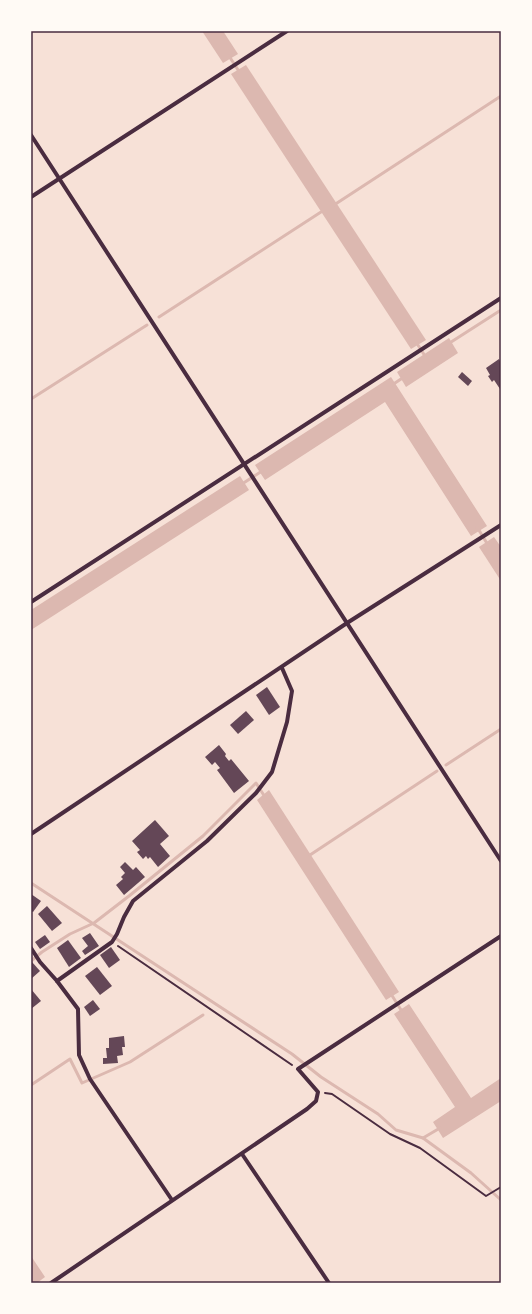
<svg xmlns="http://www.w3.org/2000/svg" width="532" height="1314" font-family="'Asap Condensed',sans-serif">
<rect width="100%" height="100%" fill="#f7e1d7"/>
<g fill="#dcb8b0">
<path d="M202,31H223L238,54L223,63Z"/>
<path d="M246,65L426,340L411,349L231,74Z"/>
<path d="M449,338L458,353L406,387L397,372Z"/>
<path d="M391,377L487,526L471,536L385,402L265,480L255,465Z"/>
<path d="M240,476L249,490L31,630V610Z"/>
<path d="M494,537L501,547V581L479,547Z"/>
<path d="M269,790L399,992L386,1000L257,800Z"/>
<path d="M409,1004L471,1098L501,1078V1101L443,1138L433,1122L455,1107L394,1014Z"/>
<path d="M31,1256L45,1277L37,1283H31Z"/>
</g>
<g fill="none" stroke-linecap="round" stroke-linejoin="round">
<g stroke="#dcb8b0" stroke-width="3">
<path d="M229,56L240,73"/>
<path d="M334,205L501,96"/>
<path d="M159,317L321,212"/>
<path d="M416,342L425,356"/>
<path d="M448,344L501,310"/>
<path d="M392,385L404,377"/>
<path d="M31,399L147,325"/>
<path d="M242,484L262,471"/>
<path d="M477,527L488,545"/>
<path d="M446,765L501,729"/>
<path d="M310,855L437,771"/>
<path d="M31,883L292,1054L321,1077L378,1114L396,1130L423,1138L471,1173L501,1200"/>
<path d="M31,961L42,952L70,934L94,923L129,896L203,836L256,783L265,797"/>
<path d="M391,994L403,1013"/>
<path d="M31,1085L70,1059L82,1083L130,1062L203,1015"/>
<path d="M423,1138L440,1128"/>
</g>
</g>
<g fill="#644757">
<path d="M499,359L501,363L500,389L494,380L492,382L488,376L490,375L486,368Z"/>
<path d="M462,372L472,381L468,386L458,377Z"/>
<path d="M267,687L280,707L269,715L256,695Z"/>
<path d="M246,711L254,720L238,734L230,725Z"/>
<path d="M219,745L226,754L225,756L229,761L231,759L249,781L234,793L217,770L220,768L215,762L212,765L205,757Z"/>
<path d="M155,820L169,836L160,844L170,856L158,867L150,857L148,859L146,856L143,859L137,852L140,850L132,841Z"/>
<path d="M125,862L133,870L136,867L145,877L124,895L116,885L123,879L121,877L125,873L120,867Z"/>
<path d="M31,894L41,901L33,912L31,911Z"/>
<path d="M47,906L62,923L52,931L38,914Z"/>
<path d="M90,933L99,946L85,955L82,951L88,946L82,938Z"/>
<path d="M45,935L50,942L40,949L35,942Z"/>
<path d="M68,940L81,958L69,967L57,948Z"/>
<path d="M111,947L120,960L109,968L100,955Z"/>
<path d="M32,962L40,971L31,979V963Z"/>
<path d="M97,967L112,986L100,995L85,976Z"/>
<path d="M31,989L41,1001L31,1009Z"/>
<path d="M93,1000L100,1009L90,1016L84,1007Z"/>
<path d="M124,1036L125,1047H122L123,1055L117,1056L118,1063L103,1064V1058H107L106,1048H109V1038Z"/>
</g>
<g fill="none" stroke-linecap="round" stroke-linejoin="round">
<g stroke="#4a2c40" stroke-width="2">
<path d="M118,946L292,1065"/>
<path d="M325,1093L332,1094L390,1134L420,1148L486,1196L501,1187"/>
</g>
<g stroke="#4a2c40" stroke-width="4">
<path d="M31,135L501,861"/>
<path d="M31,197L287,31"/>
<path d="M31,602L501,298"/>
<path d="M31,834L347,623L501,525"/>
<path d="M31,948L40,962L57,981L78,1009L79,1055L90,1079L172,1200"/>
<path d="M57,981L112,942L117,934L124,917L133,901L207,841L256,793L272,772L287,722L292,691L282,668"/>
<path d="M242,1154L329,1283"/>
<path d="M51,1283L307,1109L316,1101L318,1092L298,1069L501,936"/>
</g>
</g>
<rect width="532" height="1314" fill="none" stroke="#fffaf5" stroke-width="64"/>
<rect x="32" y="32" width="468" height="1250" fill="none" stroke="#4a2c40" stroke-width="1.5"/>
</svg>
